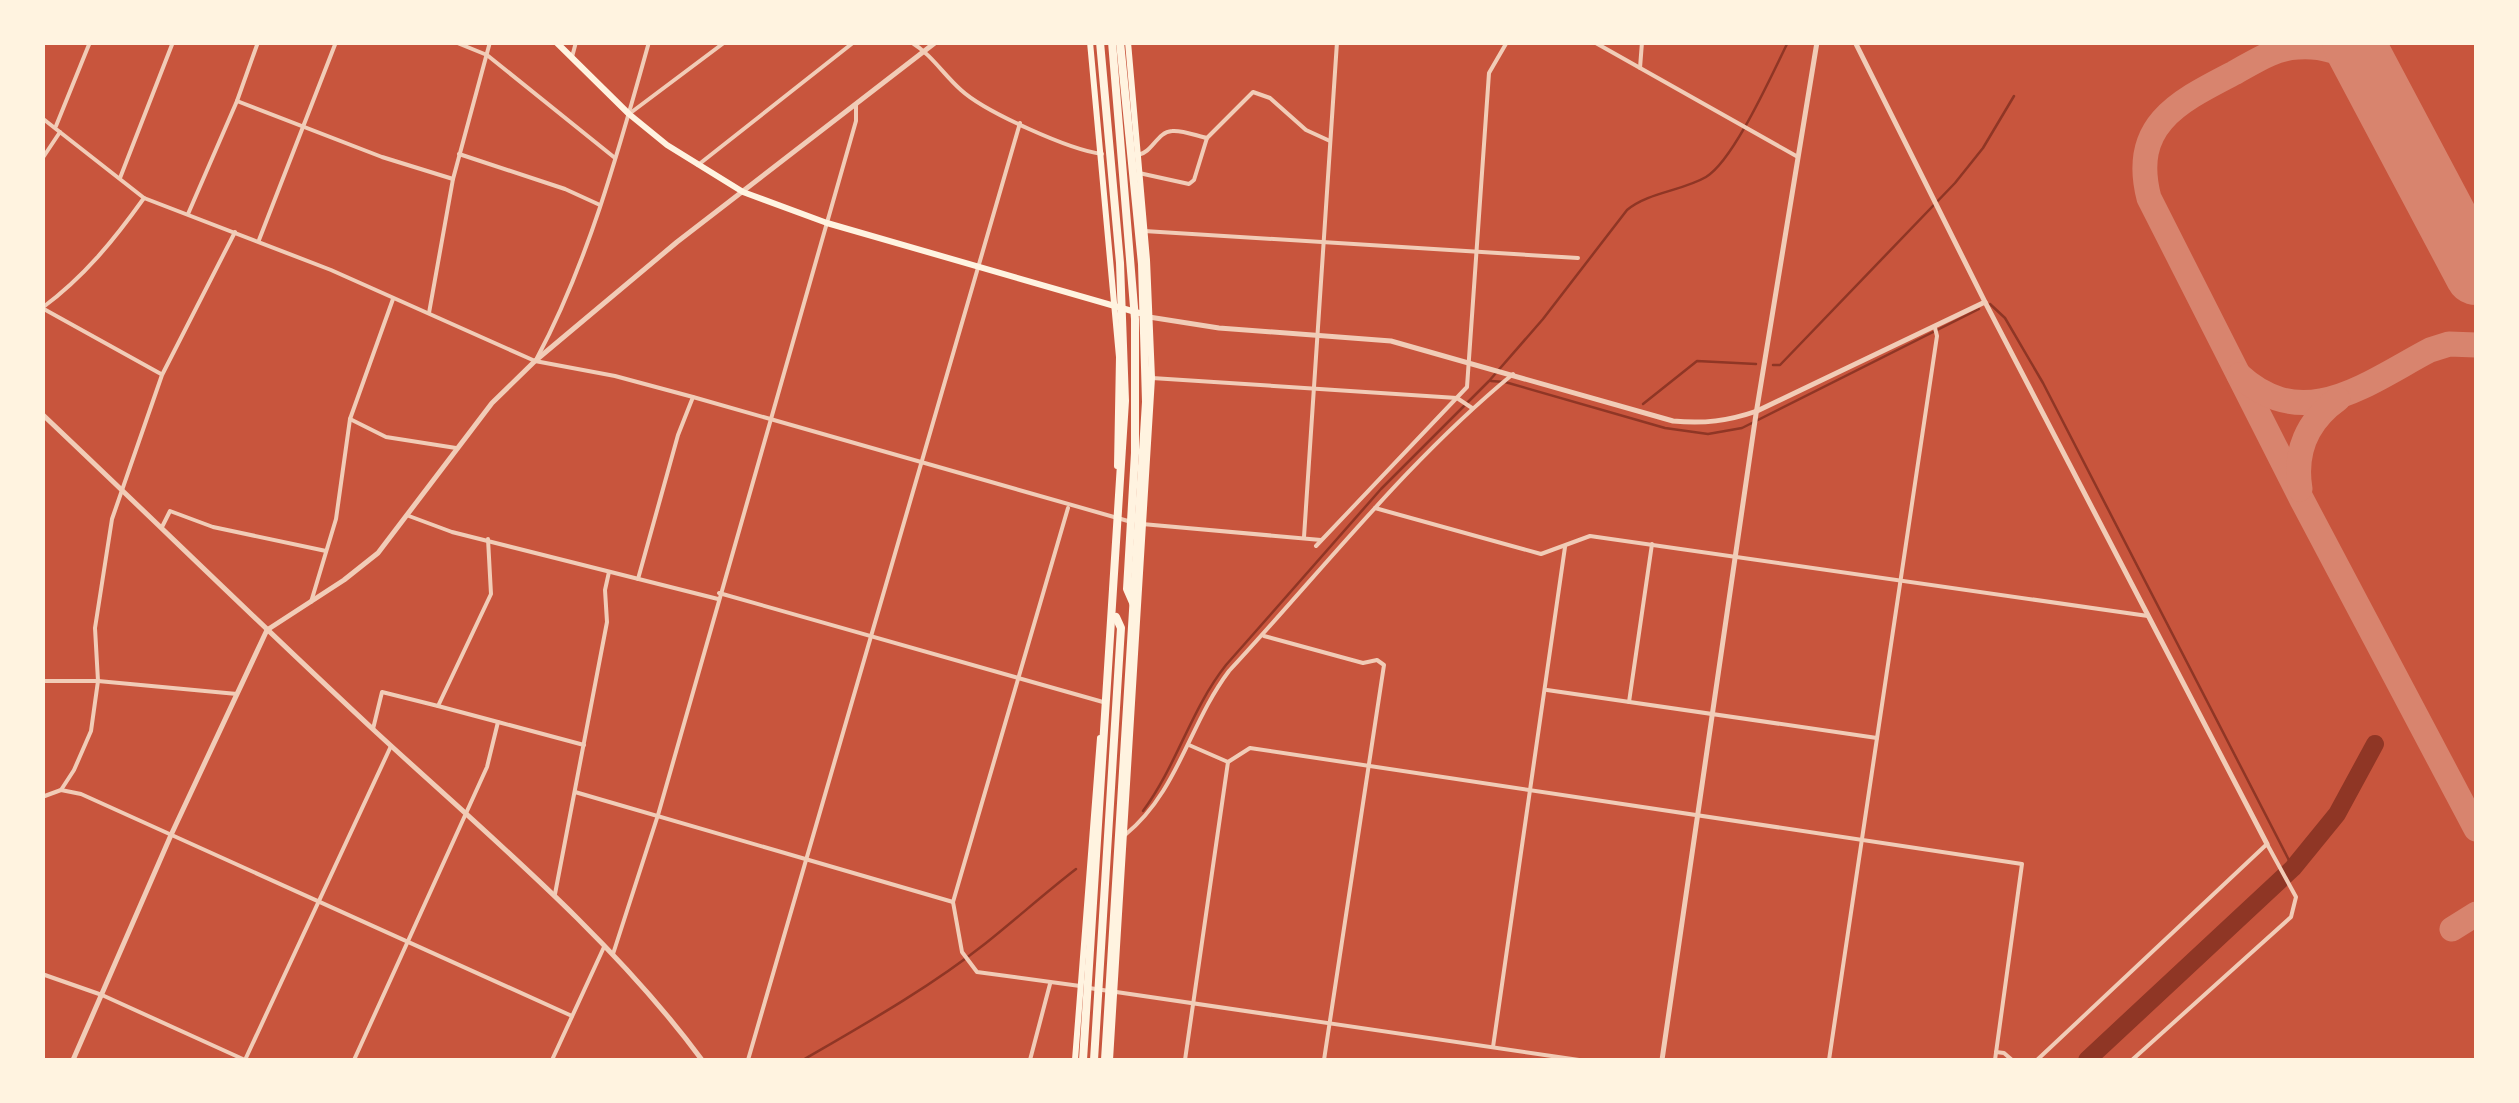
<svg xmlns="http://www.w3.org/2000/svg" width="2519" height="1103" font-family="'Zilla Slab',serif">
<rect width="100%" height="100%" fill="#c8553d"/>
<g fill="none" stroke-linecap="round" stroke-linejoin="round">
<g stroke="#8f3625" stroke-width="2.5">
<path d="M1990,304L2005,318L2043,383L2293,868"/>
<path d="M1773,365H1780L1955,183L1983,148L2014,96"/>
<path d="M1491,381L1505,382L1665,428L1708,434L1742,428L1979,309"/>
<path d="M1643,404L1697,361L1756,364"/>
<path d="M1143,811C1177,765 1191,709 1226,665L1381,489L1489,381L1543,319L1627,210C1649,192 1682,191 1706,177C1734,160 1772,74 1788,42"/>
<path d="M803,1060C865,1024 929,988 986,943C1016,919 1045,893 1076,869"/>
</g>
<path stroke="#8f3625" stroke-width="18" d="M2087,1060L2293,868L2337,814L2375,744"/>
<g stroke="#d8846e" stroke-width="25">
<path d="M2365,64C2343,53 2322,45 2298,47C2274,48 2254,62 2234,73C2178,102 2130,125 2149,198L2302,500L2476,829"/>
<path d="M2239,375C2304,435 2367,383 2430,350L2449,344L2476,345"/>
<path d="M2300,489C2294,452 2307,421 2338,399"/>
<path d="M2452,929L2476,914"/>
</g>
<path stroke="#d8846e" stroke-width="62" d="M2353,42L2476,274"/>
<g stroke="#f1ccb7" stroke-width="4">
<path d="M455,42L487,55L615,158"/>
<path d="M911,42C932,55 943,74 961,90C985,112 1070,150 1102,154"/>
<path d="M1594,42L1798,157"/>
<path d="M572,57L576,42"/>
<path d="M1640,68L1642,42"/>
<path d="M237,101L382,157L453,179"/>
<path d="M629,114L725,42"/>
<path d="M42,118L144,198L331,270L535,361L615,376L693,397L1128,521"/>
<path d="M56,126L90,42"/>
<path d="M459,154L565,189L600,205"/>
<path d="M1138,155C1153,152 1157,132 1172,131C1183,130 1197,136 1207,138"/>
<path d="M42,159L60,132"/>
<path d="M698,165L854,42"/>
<path d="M1139,173L1189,184L1194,180L1207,138L1253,92L1270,98L1306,130L1330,141"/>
<path d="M120,178L173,42"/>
<path d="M188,214L237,101L258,42"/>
<path d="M1144,231L1578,258"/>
<path d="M259,240L336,42"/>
<path d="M42,308C84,277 114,240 144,198"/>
<path d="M42,308L161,374"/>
<path d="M429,313L453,179L490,42"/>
<path d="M537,358C588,263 620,146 649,42"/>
<path d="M1152,378L1457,398L1472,408"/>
<path d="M350,419L386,437L456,448"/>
<path d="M1068,508L953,902L962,952L977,972L1080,986"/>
<path d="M1375,508L1541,554L1590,536L2148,616"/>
<path d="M409,516L452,532L718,599"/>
<path d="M1142,524L1321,540"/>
<path d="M162,527L170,511L213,527L326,551"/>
<path d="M1304,537L1337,42"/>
<path d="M1316,546L1467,387L1489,73L1507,42"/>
<path d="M638,579L678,435L693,397"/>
<path d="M719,593L1103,702"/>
<path d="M311,602L336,519L350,419L393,299"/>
<path d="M1264,636L1363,663L1377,660L1384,665L1324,1060"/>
<path d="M42,681H98L237,694"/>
<path d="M1547,690L1877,738"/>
<path d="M1629,702L1652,544"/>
<path d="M498,722L584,745"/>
<path d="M373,729L382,692L438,706"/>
<path d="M1189,745L1228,762"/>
<path d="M61,790L81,794L572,1016"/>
<path d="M575,792L953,902"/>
<path d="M42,797L61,790L74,770L91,731L98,681L95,628L112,519L162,375L235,232"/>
<path d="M1125,835C1178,792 1189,724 1229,671C1322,571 1407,461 1513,374"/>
<path d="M555,894L607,622L605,590L609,572"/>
<path d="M613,954L658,815L856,121V105"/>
<path d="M42,974L102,995L245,1060L391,746"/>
<path d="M1089,988L1579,1060"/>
<path d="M1493,1047L1565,547"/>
<path d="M1996,1052L2004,1053L2012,1060"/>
<path d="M354,1060L487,767L498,722L438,706L491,594L488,539"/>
<path d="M552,1060L604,947"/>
<path d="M748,1060L1020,123"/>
<path d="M1030,1060L1050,984"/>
<path d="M1185,1060L1228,762L1250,748L2022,864L1995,1060"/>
<path d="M1829,1060L1937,336L1935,328"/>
<path d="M2037,1060L2267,844L2296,897L2291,917L2132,1060"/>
</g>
<g stroke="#f1ccb7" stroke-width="5">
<path d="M1855,42L1985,302L2267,844"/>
<path d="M1149,317L1219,328L1391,341L1673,421C1704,424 1728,421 1757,411L1985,302"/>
<path d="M42,414C154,520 264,628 377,733C488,835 613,939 702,1060"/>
<path d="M73,1060L171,835L267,630L344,580L378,553L492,403L535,361L677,242L936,42"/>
<path d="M1662,1060L1756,414L1817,42"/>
</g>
<path stroke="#fff3e0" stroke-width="6" d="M556,42L629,114L667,145L743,192L827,223L1139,313"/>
<g stroke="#fff3e0" stroke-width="6">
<path d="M1090,42L1119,357L1117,466"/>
<path d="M1075,1060L1100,738"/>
<path d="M1110,1060L1152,378L1147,260L1128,42"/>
</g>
<g stroke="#fff3e0" stroke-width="8">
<path d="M1112,42L1135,319V453L1127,589L1134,605"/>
<path d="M1083,1060L1125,401L1120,263L1100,42"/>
<path d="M1094,1060L1121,628L1116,617"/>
<path d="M1105,1060L1146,402L1142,264L1120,42"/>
</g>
</g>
<rect width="2519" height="1103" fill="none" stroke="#fff3e0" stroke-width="90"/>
</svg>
